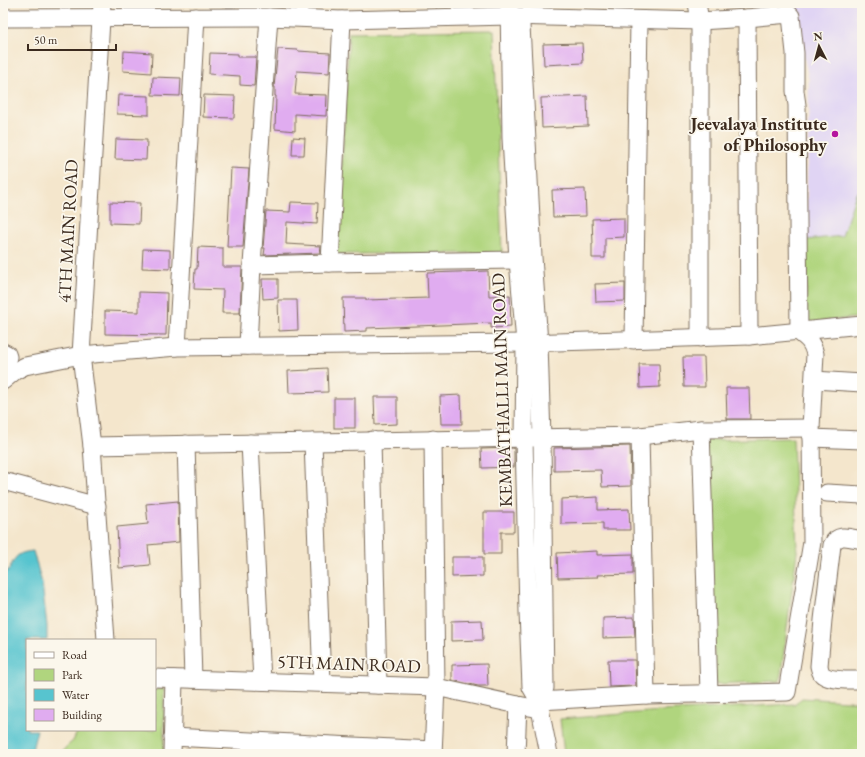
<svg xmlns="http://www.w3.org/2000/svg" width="865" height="757" font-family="'EB Garamond',serif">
<rect width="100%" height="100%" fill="#fbf7ec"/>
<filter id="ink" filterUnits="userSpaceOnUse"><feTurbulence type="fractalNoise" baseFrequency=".025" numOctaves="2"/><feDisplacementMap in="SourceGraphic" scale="8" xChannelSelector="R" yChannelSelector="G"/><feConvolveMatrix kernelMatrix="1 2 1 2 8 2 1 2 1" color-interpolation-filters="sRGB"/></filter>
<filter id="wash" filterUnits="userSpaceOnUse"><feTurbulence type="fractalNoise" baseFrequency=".012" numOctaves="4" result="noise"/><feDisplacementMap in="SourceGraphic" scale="16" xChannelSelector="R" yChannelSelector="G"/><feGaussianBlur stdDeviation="0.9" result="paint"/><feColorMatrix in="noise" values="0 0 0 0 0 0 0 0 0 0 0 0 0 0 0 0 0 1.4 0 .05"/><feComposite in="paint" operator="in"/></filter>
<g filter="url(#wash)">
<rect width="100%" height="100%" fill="#f4e6cc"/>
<path fill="#e0d4f4" d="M792,3H862V188L856,194L842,236L806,240L809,80Z"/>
<g fill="#b0d57e" stroke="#76804e">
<path d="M494,30L502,253L337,254L349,32Z"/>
<path d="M862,188V317L806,323V240L842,236L856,194Z"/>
<path d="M793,438L797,552L780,681L715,684L707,440Z"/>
<path d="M155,689H164V754H60L66,747L73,741L78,730H155Z"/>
<path d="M802,698L862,702V754H564L560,719L661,711L795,704Z"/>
</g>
<path fill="#57c4cf" stroke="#497776" d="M33,551L42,583L47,626V640H27V730H37L31,754H3V572L8,571C16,556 16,553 33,551Z"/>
<g id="blocks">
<g fill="#e0acf0">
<path d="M582,43L583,63L544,65L543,44Z"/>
<path d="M278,49L298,50V51L330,53L329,73L297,71L295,94L327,95L326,116L295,114V131L275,129L276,96H275V87H274Z"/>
<path d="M124,51L152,53L151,73L123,71Z"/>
<path d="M210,53L238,54V57H256L254,86L240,85V76L209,74Z"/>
<path d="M153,77L181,78L180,96L152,95Z"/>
<path d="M118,95L149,96V115L117,114Z"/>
<path d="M204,95L235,96L234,118L203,117Z"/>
<path d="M587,96L588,126L542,128L541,98Z"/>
<path d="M293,137L305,138L304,155H292Z"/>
<path d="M116,139L147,140L146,160L115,159Z"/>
<path d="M231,168L249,169L243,247H227Z"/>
<path d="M585,189L586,216L553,217L552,190Z"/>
<path d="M110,202L140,203L139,224L110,223Z"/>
<path d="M291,202L318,203L317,224L287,222L286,244L321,246L320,253L264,255L265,248H263L266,211L290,212Z"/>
<path d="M624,218V237L605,238V258H592V244H593L592,219Z"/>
<path d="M198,247L223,248V267H242L240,313H222L223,290L194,289L195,269H197Z"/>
<path d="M143,249L170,250V269L142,268Z"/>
<path d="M488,271L489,296L510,295L511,327L491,328V323L367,328V331L344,332L343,298H366V300L428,298L427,273Z"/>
<path d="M262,279H278V298L263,299Z"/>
<path d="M625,283V301L596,302L595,284Z"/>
<path d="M139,292L167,293L166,335L105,334V311L139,312Z"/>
<path d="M278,300H297L298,330L279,331Z"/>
<path d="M683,357H704L705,387H684Z"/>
<path d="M639,364H659L660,387L640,388Z"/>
<path d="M327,368L328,392L289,393L288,371L310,370V369Z"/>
<path d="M726,388H749L750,419H727Z"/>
<path d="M461,395L462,424H441L440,396Z"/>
<path d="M374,397H397V424L375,425Z"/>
<rect x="334" y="398" width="21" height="30"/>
<path d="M630,446L631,486L602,487L601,470L554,471V448Z"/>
<path d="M514,448V467L482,468L481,449Z"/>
<path d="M598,497V510L629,509L630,530H603V523L561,524V499Z"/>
<path d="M178,501L179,542L148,545L150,565L119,568L117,527L148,524L146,504Z"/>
<path d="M484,512H514V532H501V554H484Z"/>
<path d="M597,551V555L633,554V574L597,575L598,577L558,578L557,553Z"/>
<path d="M452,557H483V576L452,577Z"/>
<path d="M634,617L635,637L603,638V618Z"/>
<path d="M482,620L483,640L451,641V621Z"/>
<path d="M608,660H635L636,686L609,687Z"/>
<path d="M487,664L488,686H478L452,680V665Z"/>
</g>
</g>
</g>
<g filter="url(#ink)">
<use href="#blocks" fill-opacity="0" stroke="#7c6c5b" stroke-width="1"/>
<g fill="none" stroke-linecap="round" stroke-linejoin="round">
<defs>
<g id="minor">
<path d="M102,3L81,355L92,446L106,640"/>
<path d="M509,3L511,138L518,260L525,343L524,438L528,612L531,687L539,701L540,709L549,754"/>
<path d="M697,3L700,21V338"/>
<path d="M3,18L269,17L342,20L510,16L700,21L747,18L749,336"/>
<path d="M747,18L789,14L791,16L795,53V91L797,105L799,332"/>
<path d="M521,25L533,257L539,343L542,438L545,688L539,701"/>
<path d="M330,263L342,20"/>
<path d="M252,265L330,263L518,260"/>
<path d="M634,340L639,20"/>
<path d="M248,346L252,265L269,17"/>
<path d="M177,347L196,17"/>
<path d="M3,352L7,354L8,357L3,370"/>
<path d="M814,380L862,383"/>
<path d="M3,381L15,371L25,366L81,355L177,347L525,343L749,336L862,325"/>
<path d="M701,429L709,693"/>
<path d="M640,436L646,695"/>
<path d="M811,438L862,440"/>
<path d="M433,439L436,687L433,754"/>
<path d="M372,440L378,685"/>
<path d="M313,442L322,683"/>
<path d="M250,443L262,681"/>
<path d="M186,444L193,679"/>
<path d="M92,446L640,436L701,429L811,428"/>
<path d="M3,481L97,506"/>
<path d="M827,493L862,495"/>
<path d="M862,540C851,538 838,532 832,545L823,620L819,666C820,669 820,673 823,675C831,681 852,680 862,680"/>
<path d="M155,678L436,687L518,705L540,709"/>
<path d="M539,701L646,695L787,692L812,542L811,428L815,354C812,342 808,339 799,332"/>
<path d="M172,737L433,750"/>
<path d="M172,754L174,679"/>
<path d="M516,754L518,705"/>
</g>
</defs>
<use href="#minor" stroke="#7c6c5b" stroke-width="19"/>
<use href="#minor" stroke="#fff" stroke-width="17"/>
</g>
</g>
<circle fill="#b5179e" stroke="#fbf7ec" stroke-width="1.5" cx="835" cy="134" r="4"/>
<g text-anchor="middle" stroke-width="3.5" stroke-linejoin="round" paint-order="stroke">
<g font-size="18" font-weight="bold" fill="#3b2a1e" stroke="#fbf7ec" text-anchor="end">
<text x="827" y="130">Jeevalaya Institute<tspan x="827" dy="21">of Philosophy</tspan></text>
</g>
<g font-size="18" fill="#3b2a1e" stroke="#fbf7ec">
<text transform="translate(68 231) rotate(-87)" y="6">4TH MAIN ROAD</text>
<text transform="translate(502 390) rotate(-92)" y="6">KEMBATHALLI MAIN ROAD</text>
<text transform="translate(349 664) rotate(2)" y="6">5TH MAIN ROAD</text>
</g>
</g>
<rect width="865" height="757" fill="none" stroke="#fbf7ec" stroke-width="16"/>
<rect x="26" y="639" width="130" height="92" fill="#fbf7ec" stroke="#aea59a"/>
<rect x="34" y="652" width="20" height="6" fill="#ffffff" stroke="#aea59a"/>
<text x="62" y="659" font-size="12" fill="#3b2a1e">Road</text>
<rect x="34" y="669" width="20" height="12" fill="#b0d57e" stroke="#aea59a"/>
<text x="62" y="679" font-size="12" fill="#3b2a1e">Park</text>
<rect x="34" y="689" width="20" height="12" fill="#57c4cf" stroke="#aea59a"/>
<text x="62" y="699" font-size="12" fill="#3b2a1e">Water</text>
<rect x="34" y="709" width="20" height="12" fill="#e0acf0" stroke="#aea59a"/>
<text x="62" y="719" font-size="12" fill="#3b2a1e">Building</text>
<g transform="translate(819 46) rotate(354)" stroke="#fbf7ec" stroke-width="3" paint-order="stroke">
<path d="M0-3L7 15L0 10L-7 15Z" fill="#3b2a1e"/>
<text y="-6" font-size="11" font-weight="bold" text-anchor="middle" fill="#3b2a1e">N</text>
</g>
<path d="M28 44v6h88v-6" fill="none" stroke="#3b2a1e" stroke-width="2"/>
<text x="34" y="44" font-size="12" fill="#3b2a1e" stroke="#fbf7ec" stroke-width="3" paint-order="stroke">50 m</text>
</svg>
